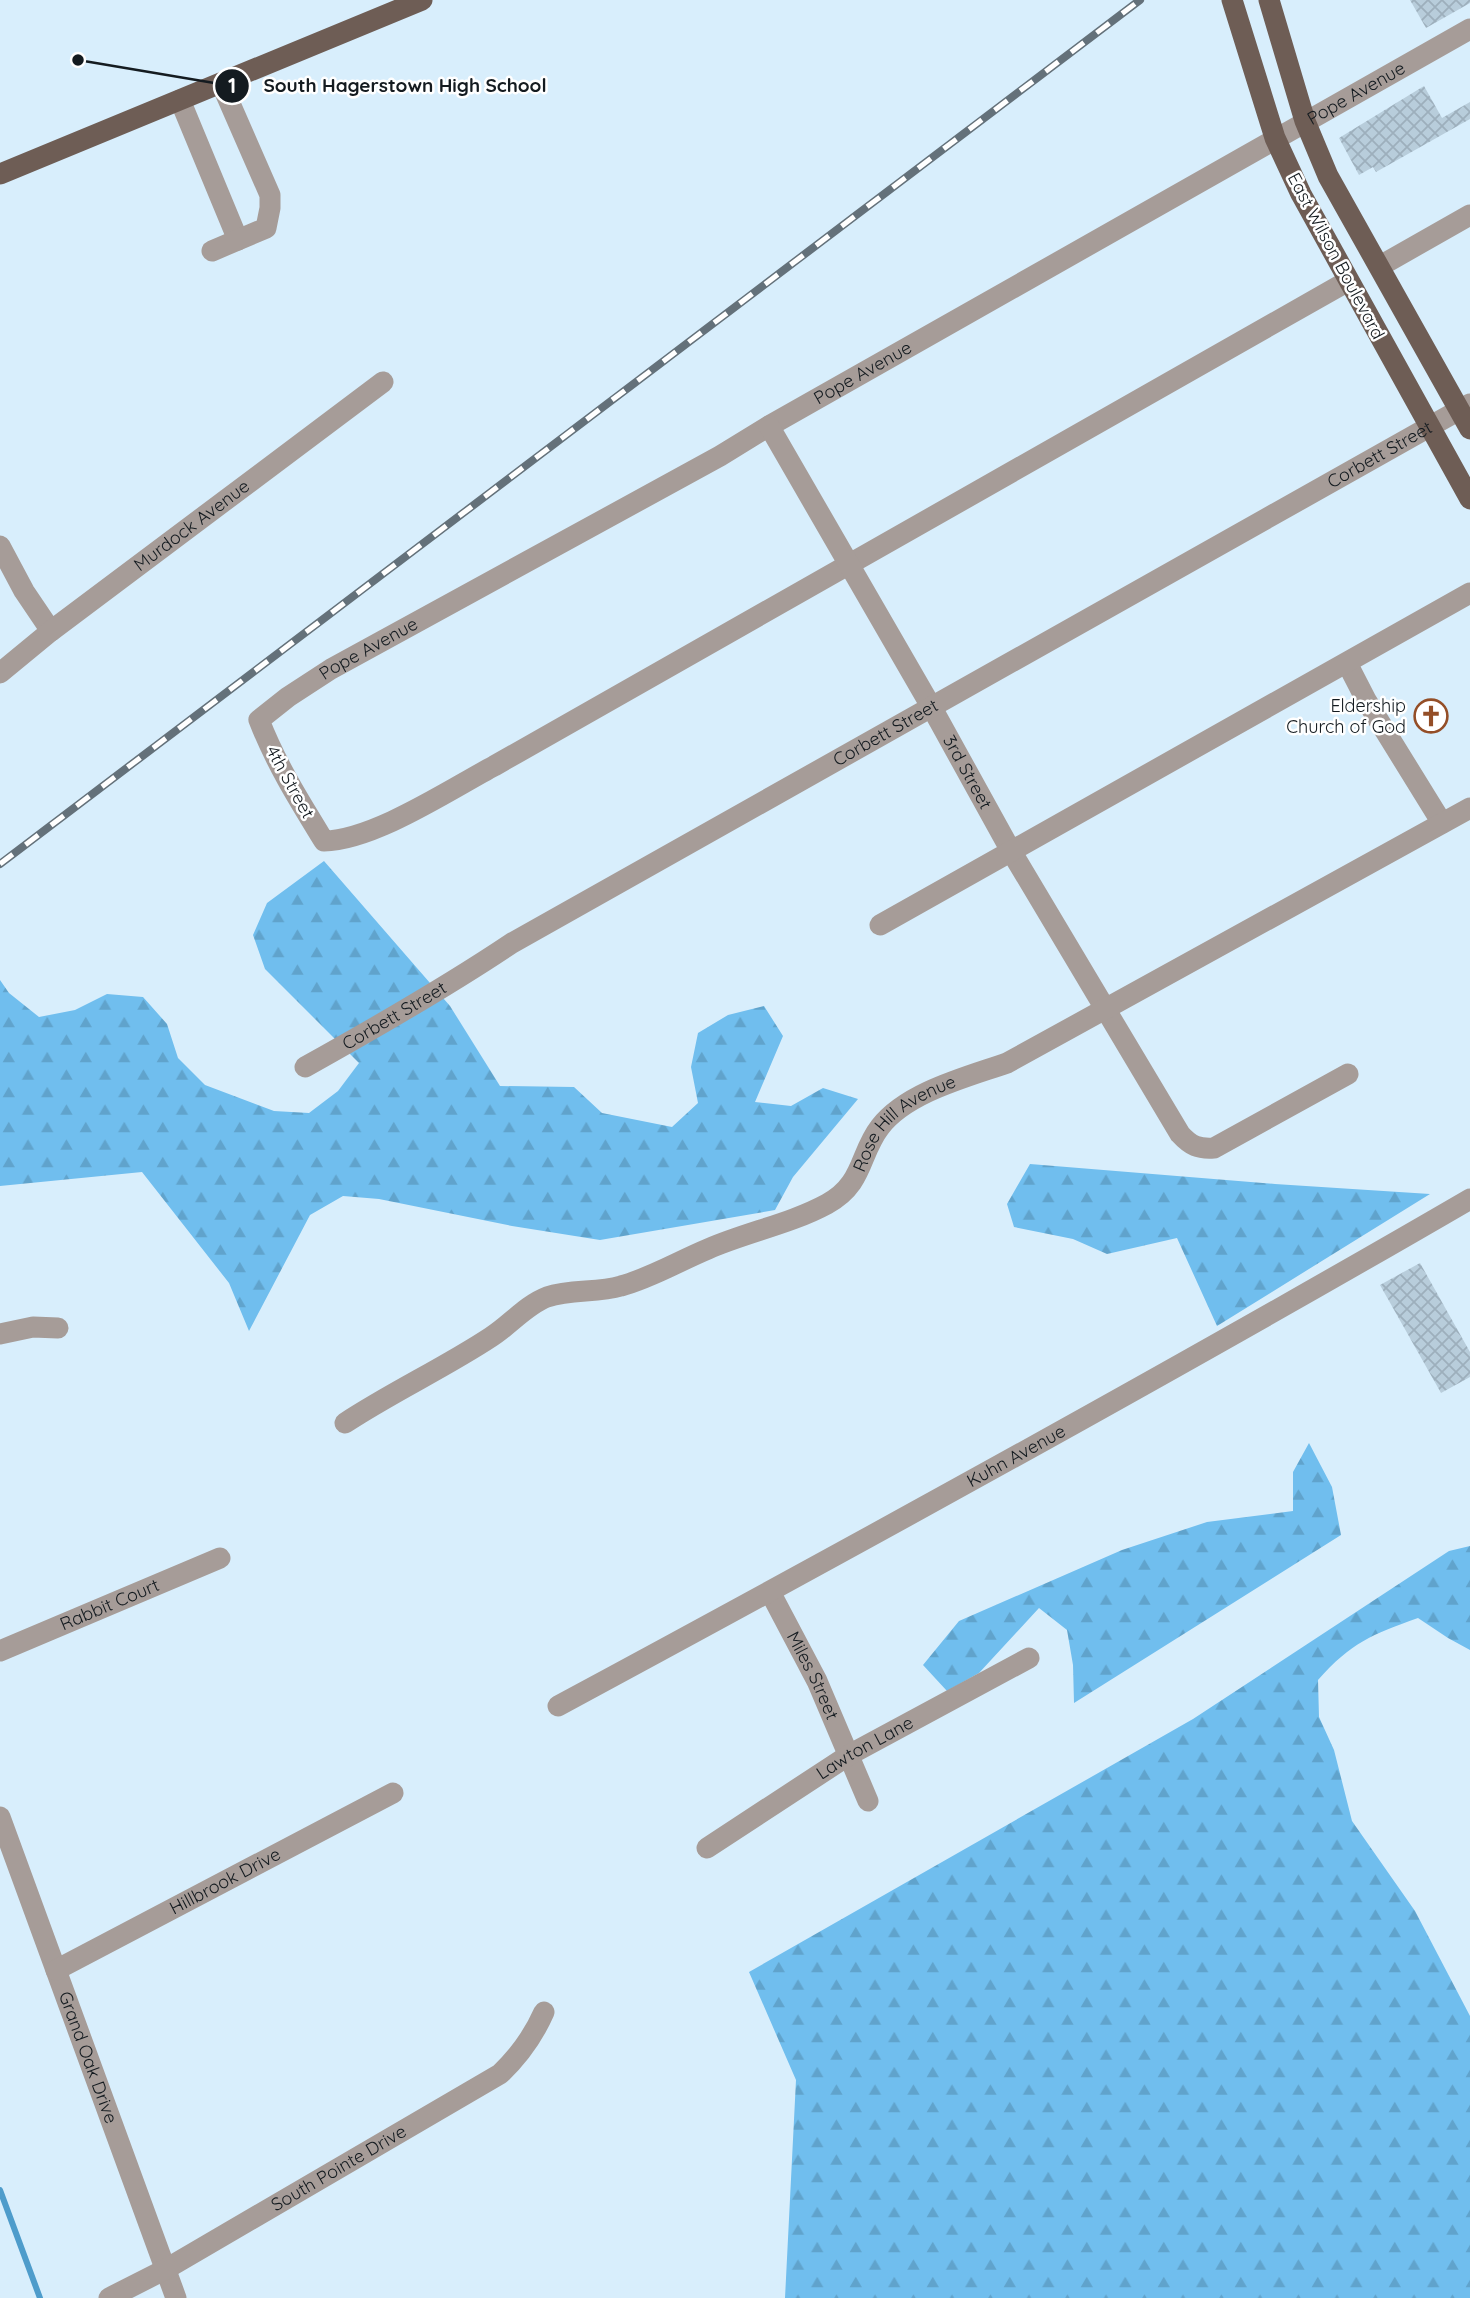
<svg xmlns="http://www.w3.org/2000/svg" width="1470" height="2298" font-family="Quicksand,sans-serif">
<defs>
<pattern id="forest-firs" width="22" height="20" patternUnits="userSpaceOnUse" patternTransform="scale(1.75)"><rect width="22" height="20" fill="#70beee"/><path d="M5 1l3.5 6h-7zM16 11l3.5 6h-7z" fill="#60a3cc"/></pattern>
<pattern id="building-cross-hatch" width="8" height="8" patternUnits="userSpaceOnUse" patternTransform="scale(1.75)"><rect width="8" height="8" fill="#b8cddb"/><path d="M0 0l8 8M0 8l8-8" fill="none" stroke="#9dafbc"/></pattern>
</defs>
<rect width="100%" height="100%" fill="#d8eefc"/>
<g fill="url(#forest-firs)">
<path d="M324,861L450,1006L500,1086L574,1087L602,1113L672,1127L698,1103L691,1067L698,1033L728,1015L764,1006L783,1036L755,1102L791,1106L823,1088L858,1099L793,1177L775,1210L600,1240L512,1226L379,1199L343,1196L310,1215L249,1331L229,1283L142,1172L0,1186V980L9,993L39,1017L75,1010L107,994L143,997L167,1024L178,1058L205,1085L274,1111L309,1113L338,1091L359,1063L265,969L253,935L267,903Z"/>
<path d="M1030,1164L1275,1184L1430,1194L1217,1326L1177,1238L1107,1254L1073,1239L1014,1227L1007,1204Z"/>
<path d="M1309,1443L1332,1487L1341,1535L1074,1703L1073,1665L1067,1630L1039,1608L979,1673L947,1691L923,1665L959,1621L1122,1550L1207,1522L1293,1511V1472Z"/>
<path d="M1470,1546V1650L1448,1638L1418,1618C1371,1635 1352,1642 1318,1680L1319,1717L1334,1750L1352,1821L1415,1911L1470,2016V2298H785L796,2080L749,1972L1193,1719L1449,1551Z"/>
</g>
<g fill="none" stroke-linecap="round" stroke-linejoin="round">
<path stroke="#4e9ccb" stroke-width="6" d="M0,2190L40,2298"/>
</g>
<g fill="url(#building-cross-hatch)">
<path d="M1410,0H1470V3L1426,28Z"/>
<path d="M1424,86L1442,118L1470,102V119L1376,172L1373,167L1359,175L1339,138Z"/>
<path d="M1420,1263L1470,1352V1377L1441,1393L1380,1285Z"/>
</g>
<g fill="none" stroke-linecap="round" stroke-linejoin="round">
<g stroke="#a69c98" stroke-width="21">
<path d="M180,100L238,240"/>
<path d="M212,251L266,228L270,208V195L221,83"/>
<path d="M1380,266L1470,215"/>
<path id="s1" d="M1348,281L494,766C449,790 374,840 324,841C300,802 276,764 259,720L288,697L331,669L720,456L769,426L1470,29"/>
<path id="s2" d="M769,426L932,708L1011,851L1180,1134C1191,1146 1198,1149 1214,1148L1348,1074"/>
<path d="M0,546L24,591L51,631"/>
<path d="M1347,663L1366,700L1442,823"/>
<path id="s3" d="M0,673L51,631L383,382"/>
<path d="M880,925L1470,593"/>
<path id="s4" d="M305,1067C375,1028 445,988 512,943L1470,404"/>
<path d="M0,1334L33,1327L58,1328"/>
<path id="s5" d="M345,1423C392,1392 444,1368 491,1337C510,1325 526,1305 547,1297C571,1289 597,1293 621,1286C651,1278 679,1261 708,1249C747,1232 790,1224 827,1204C864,1184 859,1154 880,1127C907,1092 967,1077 1007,1063L1470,808"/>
<path id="s6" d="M770,1592L817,1681L868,1801"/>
<path id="s7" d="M0,1651L220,1558"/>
<path id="s8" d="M558,1706C864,1541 1169,1374 1470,1199"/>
<path id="s9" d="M0,1817L176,2298"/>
<path id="s10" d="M707,1848L849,1755L1029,1658"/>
<path id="s11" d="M56,1970L393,1793"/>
<path id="s12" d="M109,2298L166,2269L500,2074C520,2055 533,2037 544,2012"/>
</g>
<g stroke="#6e5d55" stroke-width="21">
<path d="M1232,0L1275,138L1301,194L1470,499"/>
<path d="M1269,0L1305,121L1328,176L1470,429"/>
<path d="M0,174L422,0"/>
</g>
<defs>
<path id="rail" d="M0,864L1140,0"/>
</defs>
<use href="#rail" stroke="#64717a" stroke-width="8"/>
<use href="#rail" stroke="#fff" stroke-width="5" stroke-dasharray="16" stroke-linecap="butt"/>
</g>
<defs>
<symbol id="church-ring" viewBox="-11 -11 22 22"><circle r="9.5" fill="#fff" stroke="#944e27" stroke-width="1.5"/><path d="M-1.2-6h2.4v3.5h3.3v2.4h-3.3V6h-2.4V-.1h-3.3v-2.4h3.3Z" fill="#944e27"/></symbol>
</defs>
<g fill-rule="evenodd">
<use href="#church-ring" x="1412" y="697" width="38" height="38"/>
</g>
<g text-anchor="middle" stroke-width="5" stroke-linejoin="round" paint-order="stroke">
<g font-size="18" fill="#141b20" stroke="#fff">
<text dy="6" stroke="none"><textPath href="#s1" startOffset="2571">Pope Avenue</textPath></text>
<text transform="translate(1336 256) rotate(62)" y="6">East Wilson Boulevard</text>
<text dy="6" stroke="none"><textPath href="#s1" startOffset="2004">Pope Avenue</textPath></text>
<text dy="6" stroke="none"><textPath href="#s4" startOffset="1237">Corbett Street</textPath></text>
<text dy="6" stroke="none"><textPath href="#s3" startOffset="242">Murdock Avenue</textPath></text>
<text dy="6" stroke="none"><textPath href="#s1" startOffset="1438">Pope Avenue</textPath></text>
<text dy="6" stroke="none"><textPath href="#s4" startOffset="670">Corbett Street</textPath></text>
<text dy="6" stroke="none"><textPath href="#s2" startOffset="399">3rd Street</textPath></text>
<text transform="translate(290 782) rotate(61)" y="6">4th Street</text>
<text dy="6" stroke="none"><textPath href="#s4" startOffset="103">Corbett Street</textPath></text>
<text dy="6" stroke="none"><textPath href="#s5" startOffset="651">Rose Hill Avenue</textPath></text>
<text dy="6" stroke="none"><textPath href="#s8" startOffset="522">Kuhn Avenue</textPath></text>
<text dy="6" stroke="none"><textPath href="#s7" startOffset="119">Rabbit Court</textPath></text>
<text dy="6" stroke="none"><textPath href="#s6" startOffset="94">Miles Street</textPath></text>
<text dy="6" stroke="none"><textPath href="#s10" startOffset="187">Lawton Lane</textPath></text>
<text dy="6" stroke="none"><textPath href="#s11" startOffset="191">Hillbrook Drive</textPath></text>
<text dy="6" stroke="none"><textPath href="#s9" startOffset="256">Grand Oak Drive</textPath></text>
<text dy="6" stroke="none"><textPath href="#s12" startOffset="264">South Pointe Drive</textPath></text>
</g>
<g font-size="18" fill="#141b20" stroke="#fff" text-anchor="end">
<text x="1406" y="712">Eldership<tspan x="1406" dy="21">Church of God</tspan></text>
</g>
</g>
<path fill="none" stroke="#141b20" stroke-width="2.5" d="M78 60L232 86"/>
<g fill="#141b20" stroke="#fff" stroke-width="2.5">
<circle cx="78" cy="60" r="7"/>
<circle cx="232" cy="86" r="18"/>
</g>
<g font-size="21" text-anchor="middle" font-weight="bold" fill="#fff">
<text x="232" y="93">1</text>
</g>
<g font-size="19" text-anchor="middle" font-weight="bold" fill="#141b20" stroke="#fff" stroke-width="5" stroke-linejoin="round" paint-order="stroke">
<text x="405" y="92">South Hagerstown High School</text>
</g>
</svg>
